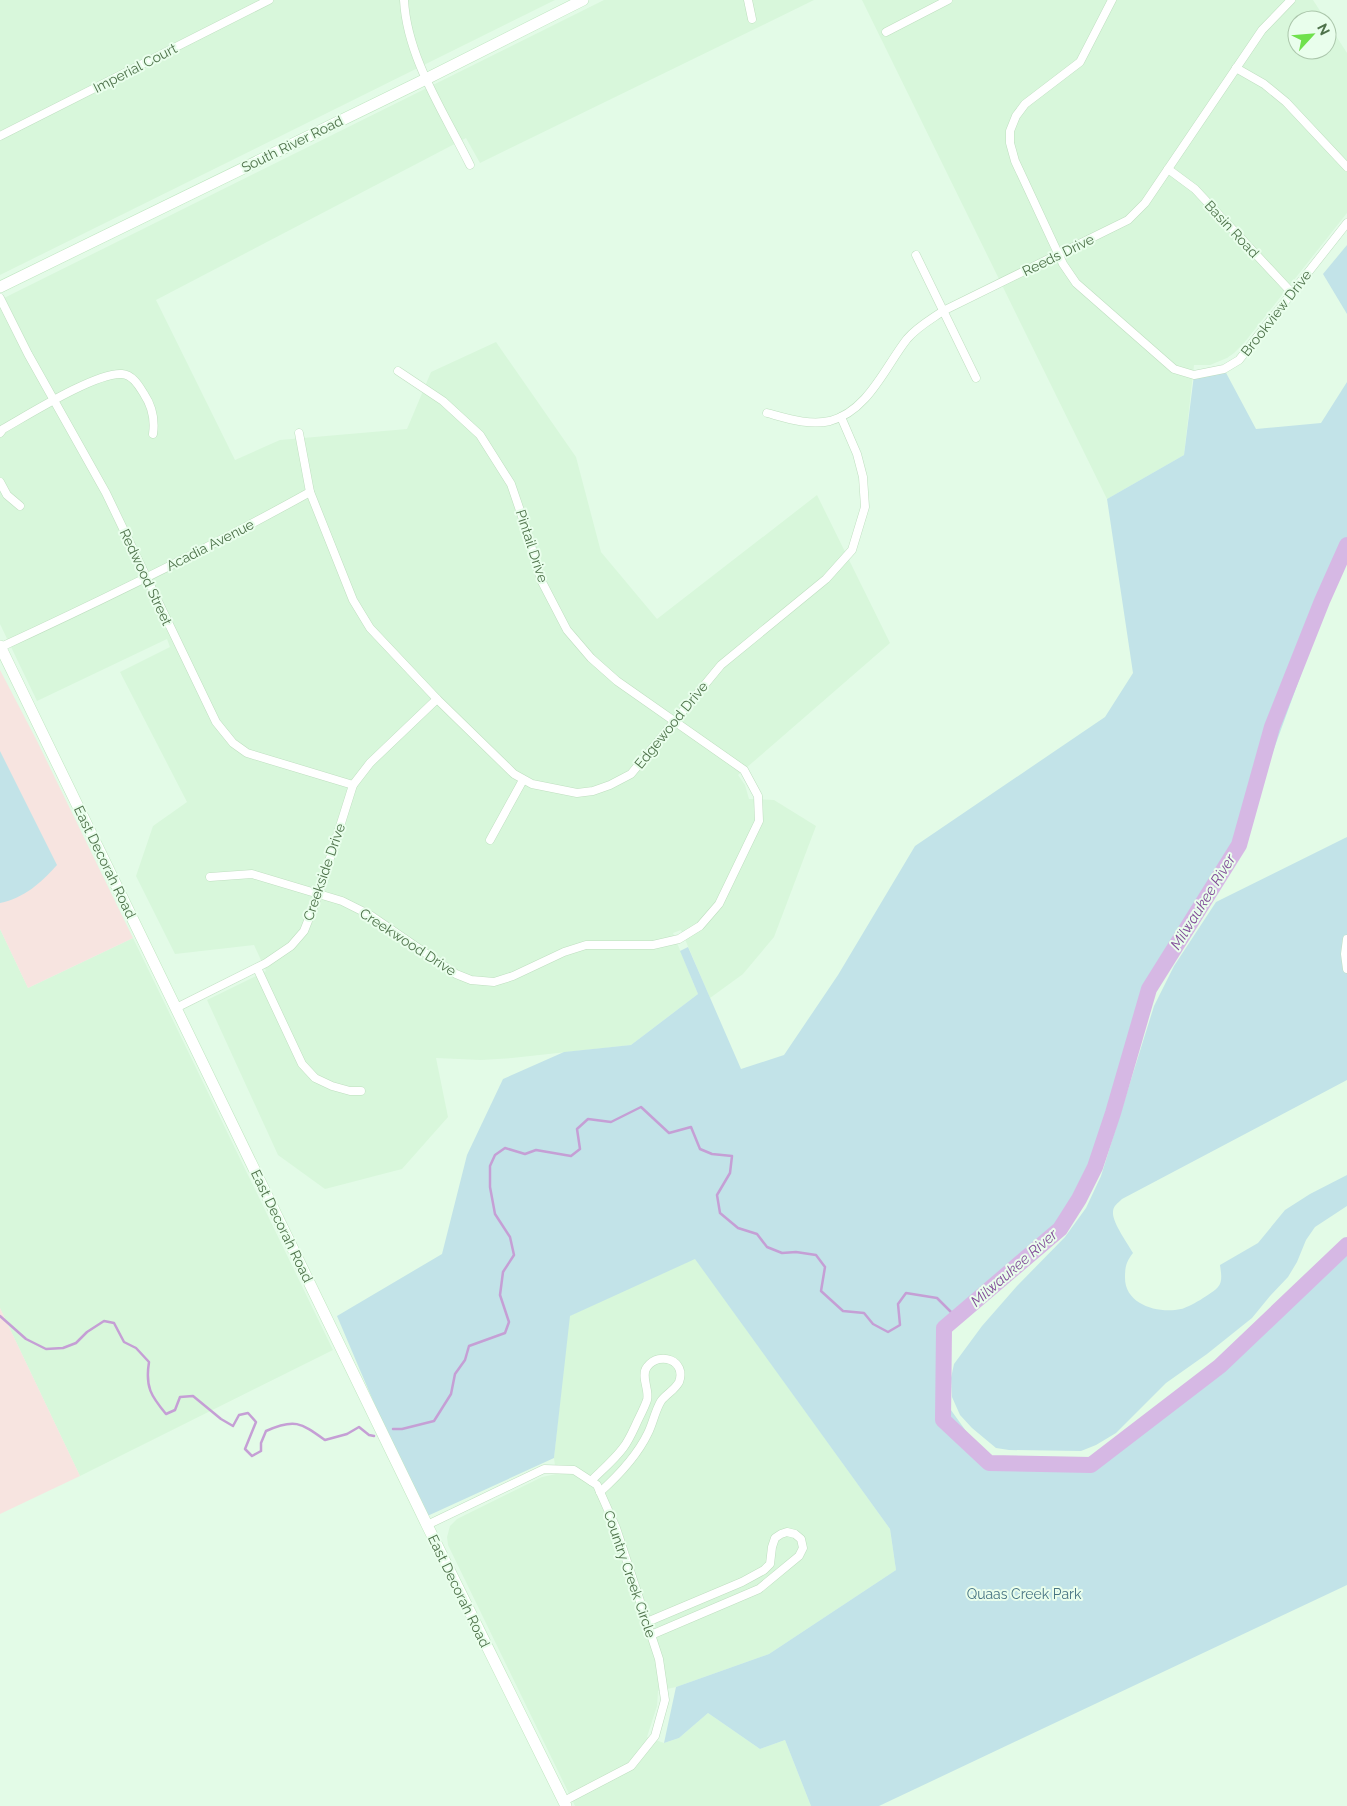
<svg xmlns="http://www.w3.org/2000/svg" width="1347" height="1806" font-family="Raleway,sans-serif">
<rect width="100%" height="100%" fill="#e3fbe7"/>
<g fill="#d8f7db">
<path d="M0,0H555L0,275Z"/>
<path d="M604,0H814L480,163L466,138L156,300L235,460L280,440L407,429L431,372L496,342L576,457L601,552L657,619L817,495L890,643L738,775L745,785L749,799L774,800L816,826L774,937L743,974L710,998L681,930L673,933L698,994L631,1045L512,1058L481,1060L436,1058L448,1117L402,1169L325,1189L278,1155L207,1000L266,971L254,945L175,954L136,876L153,826L187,802L120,672L170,647L167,639L37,701L0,624V300Z"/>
<path d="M862,0H1313L1326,20H1297V50H1327V22L1347,53V213L1244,343L1234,353L1227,358L1210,365H1194L1184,455L1107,499Z"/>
<path d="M0,929L28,988L133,938L333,1350L80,1476L0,1308Z"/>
<path d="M695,1258L890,1529L896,1570L769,1654L676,1687L658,1691L657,1706L647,1737L664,1743L679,1738L708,1713L760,1749L785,1740L811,1806H575L448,1545L447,1537L450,1526L457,1519L542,1477L556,1474L554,1458L569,1316Z"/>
</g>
<g fill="#f7e4e0">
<path d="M0,670L37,741L133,938L28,988L0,929Z"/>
<path d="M0,1308L80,1476L0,1514Z"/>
</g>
<g fill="#c2e3e8">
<path d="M1347,245V314L1323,274Z"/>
<path d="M1224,369L1256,429L1321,423L1347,382V548L1239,845L1149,989L1113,1113L1095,1167L1079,1199L1060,1229L944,1329L948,1406L989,1463L1091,1465L1220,1366L1347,1245V1585L879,1806H811L785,1740L760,1749L708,1713L679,1738L664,1743L676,1687L769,1654L896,1570L890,1529L695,1259L570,1316L554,1458L423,1518L337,1316L442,1254L467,1155L503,1079L564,1052L631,1045L698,994L680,951L688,947L741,1069L784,1055L838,975L915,846L1105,717L1133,673L1107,499L1184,455L1194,375Z"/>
<path d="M0,751L57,865C41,883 24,898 0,903Z"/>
<path d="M1347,837V1080L1122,1199C1118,1203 1113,1206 1113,1212C1112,1222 1128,1244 1133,1253C1126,1262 1125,1267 1125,1278C1125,1305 1159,1314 1181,1309C1188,1308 1213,1293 1218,1287C1223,1281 1221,1273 1220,1265L1258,1243L1285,1210L1310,1194L1347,1175V1206L1315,1227L1306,1240L1297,1262L1288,1277L1270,1296L1252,1318L1207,1354L1166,1383L1116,1433L1096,1445L1081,1451L1009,1450L996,1448L972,1428L960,1415L952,1397L951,1378L954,1364L982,1326L1017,1286L1065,1237L1086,1208L1101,1176L1154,1006L1174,966L1216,902Z"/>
</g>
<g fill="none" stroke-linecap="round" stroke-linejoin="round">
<g stroke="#c59fd5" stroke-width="2.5">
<path d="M0,1316L26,1339L46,1349L63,1348L76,1343L87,1332L104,1321L114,1323L124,1342L136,1348L149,1362C145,1387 151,1396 166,1414L175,1410L180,1397L193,1396L221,1419L233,1426L239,1415L248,1413L256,1422L245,1449L252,1456L261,1451V1443L266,1431C295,1418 301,1423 325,1440L347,1434L359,1427L369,1435L374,1436"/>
<path d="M393,1429H402L434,1421L451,1394L455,1374L465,1360L469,1346L505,1333L509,1322L500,1295L503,1272L514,1255L510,1237L495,1214L490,1187V1166L495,1155L505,1148L525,1154L536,1150L571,1156L580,1149L577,1129L588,1119L611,1122L641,1107L669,1133L691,1127L700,1149L712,1154L732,1156L730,1173L717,1195L720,1213L738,1228L757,1234L767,1247L782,1253L796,1252L816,1255L825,1267L821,1291L843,1311L864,1313L873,1324L888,1332L900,1325L898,1304L906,1293L937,1298L957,1318"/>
</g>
<path stroke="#d6b8e4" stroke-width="16" d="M1347,545L1322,601L1272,727L1239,845L1149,989L1113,1113L1095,1167L1079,1199L1060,1229L944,1328L943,1420L989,1463L1091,1465L1220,1366L1347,1245"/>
<defs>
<g id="street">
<path d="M404,0C407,58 445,114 470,165"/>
<path d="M748,0L752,19"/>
<path d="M1112,0L1080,62L1025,104L1016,116L1010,131V143L1015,161L1063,264L1076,283L1174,369L1194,375L1224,369L1239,360L1347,223"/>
<path d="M886,32L948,0"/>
<path d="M1236,68L1264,84L1286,102L1347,167"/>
<path d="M0,136L269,0"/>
<path d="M1168,169L1195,189L1292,293"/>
<path d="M916,255L976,378"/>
<path d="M0,298L28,354L106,493L216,722L233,743L247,753L353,785"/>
<path d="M767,413C786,418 809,426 830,421C868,411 885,367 907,339C917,327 930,320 943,311L1128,220L1145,203L1262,30L1291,0"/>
<path d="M0,433L3,429C28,415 96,372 122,374C133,375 139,386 144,394C152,406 155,420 153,434"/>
<path d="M299,433L310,492L353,600L370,628L437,699L514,774L532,784L577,793L593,791L610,785L631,774L721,665L826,579L852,550L865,507L863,477L857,454L841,417"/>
<path d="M0,482L7,495L20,506"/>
<path d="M1,647C105,599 209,548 310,492"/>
<path d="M490,840L523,780"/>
<path d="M210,877L252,874L342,901L370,915L456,974L471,980L494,982L513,976L564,952L586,945H653L679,939L700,926L719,904L759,821L758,796L744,770L617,681L591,658L567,630L541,580L526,528L511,484L480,435L443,401L398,371"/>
<path d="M1347,939L1345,954L1347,969"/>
<path d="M257,968L302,1064L315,1078L332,1086L350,1091H361"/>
<path d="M176,1008L266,963L291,946L304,931L319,893L353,785L370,763L437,699"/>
<path d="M591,1481C602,1470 614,1460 623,1448C630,1439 634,1428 639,1418C642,1412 645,1406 647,1400C650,1390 640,1376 647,1367C660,1350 687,1361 679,1382C675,1390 666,1394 661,1401C655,1411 653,1423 648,1433C637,1456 619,1475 600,1492"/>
<path d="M427,1525L544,1469L574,1470L597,1485L616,1528L659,1659L665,1700L655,1736L631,1766L564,1801"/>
<path d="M647,1622L742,1582L764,1570L770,1564L772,1547L775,1538L781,1534L787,1532L795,1534L801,1539L803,1548L799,1556L759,1589L651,1635"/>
</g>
<g id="secondary">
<path d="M0,287L426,79L583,0"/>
<path d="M0,646L427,1525L566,1806"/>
</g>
</defs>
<use href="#street" stroke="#bfdfc0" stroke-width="9"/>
<use href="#secondary" stroke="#bfe6c0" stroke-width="12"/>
<use href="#street" stroke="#fff" stroke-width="8"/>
<use href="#secondary" stroke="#fff" stroke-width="11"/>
</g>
<g text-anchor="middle" stroke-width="4" stroke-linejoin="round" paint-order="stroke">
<g font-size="14" fill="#4e724a" stroke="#e9feec">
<text transform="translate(135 68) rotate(-27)" y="5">Imperial Court</text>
<text transform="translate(292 144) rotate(-26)" y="5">South River Road</text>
<text transform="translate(1232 229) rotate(47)" y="5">Basin Road</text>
<text transform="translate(1058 255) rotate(-26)" y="5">Reeds Drive</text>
<text transform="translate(1276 313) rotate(-52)" y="5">Brookview Drive</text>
<text transform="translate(210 545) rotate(-27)" y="5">Acadia Avenue</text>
<text transform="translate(532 546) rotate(72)" y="5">Pintail Drive</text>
<text transform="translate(146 577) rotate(65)" y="5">Redwood Street</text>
<text transform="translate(671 725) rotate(-51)" y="5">Edgewood Drive</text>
<text transform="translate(105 862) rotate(64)" y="5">East Decorah Road</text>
<text transform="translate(324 872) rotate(-71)" y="5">Creekside Drive</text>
<text transform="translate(408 942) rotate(33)" y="5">Creekwood Drive</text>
<text transform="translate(282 1226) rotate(64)" y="5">East Decorah Road</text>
<text transform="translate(630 1574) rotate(71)" y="5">Country Creek Circle</text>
<text transform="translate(459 1591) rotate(64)" y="5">East Decorah Road</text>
</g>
<g font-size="14" fill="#487483" stroke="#e9feec">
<text x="1024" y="1599">Quaas Creek Park</text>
</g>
<g font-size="15" font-style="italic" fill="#834e99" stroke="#e9feec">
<text transform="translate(1203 902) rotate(-58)" y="5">Milwaukee River</text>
<text transform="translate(1014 1268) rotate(-41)" y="5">Milwaukee River</text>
</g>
</g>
<g transform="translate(1312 35) rotate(64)"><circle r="24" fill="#e9feec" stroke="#abc6ab"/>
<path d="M0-4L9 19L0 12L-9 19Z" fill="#6fe14c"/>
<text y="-8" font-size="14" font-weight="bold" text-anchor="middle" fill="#4e724a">N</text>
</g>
</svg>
